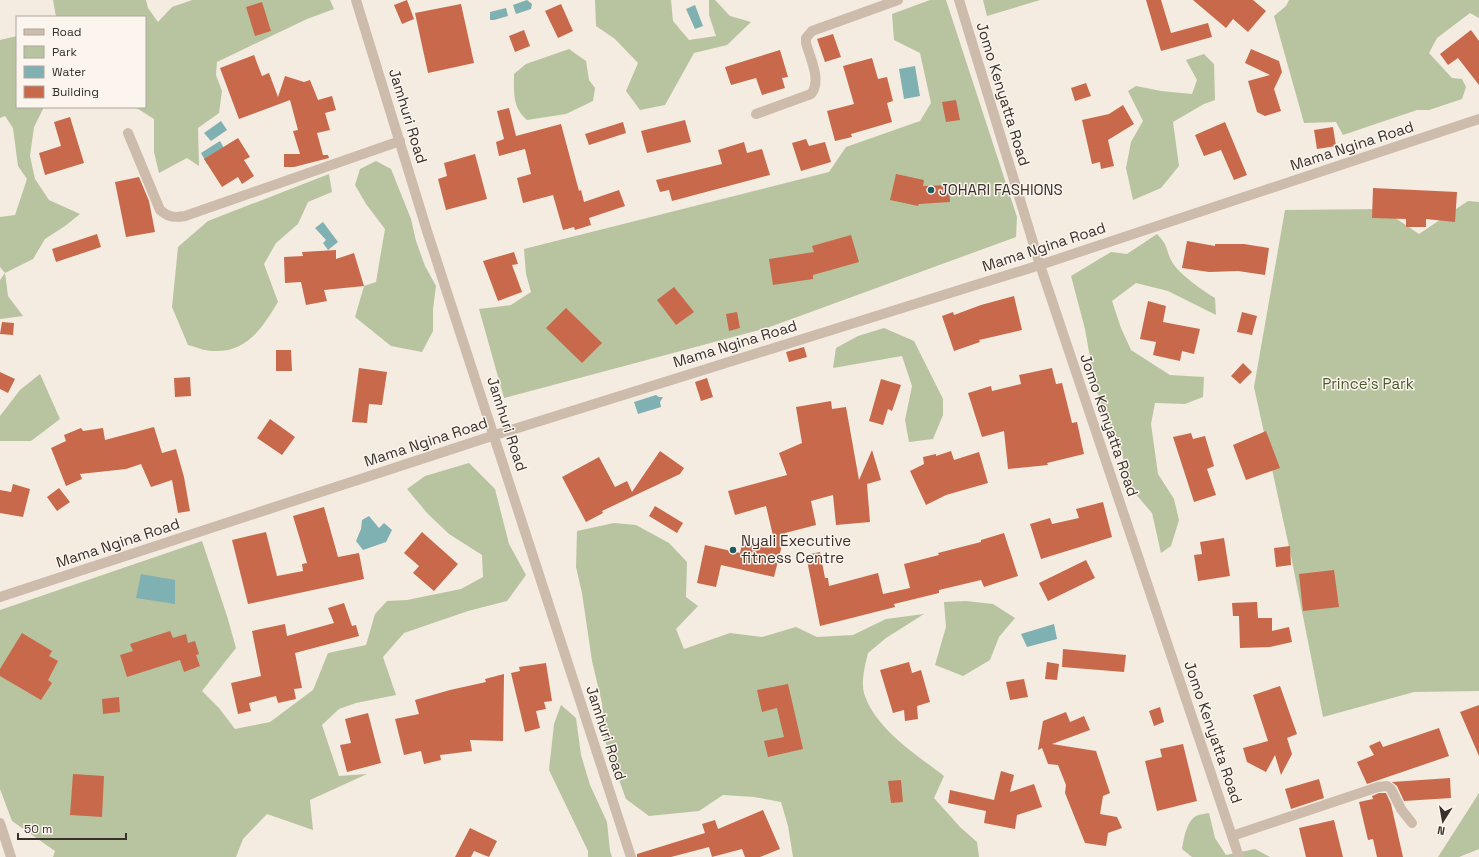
<svg xmlns="http://www.w3.org/2000/svg" width="1479" height="857" font-family="'Space Grotesk',sans-serif">
<rect width="100%" height="100%" fill="#f4ebe1"/>
<g fill="#b8c4a0">
<path d="M53,0H146L148,8L158,22L172,7L192,0H330L334,9L307,19L217,62L216,75L222,91L219,113L198,128L199,166L187,158L159,173L154,152V119L135,107H145V17H56Z"/>
<path d="M595,0H671L673,21L689,40L716,36L709,15V0H715L730,16L751,22L727,45L694,53L665,105L640,110L626,91L638,63L615,39L596,26Z"/>
<path d="M930,0H946L1017,217L1016,237L767,328L504,398L479,309L511,305L531,292L526,274L524,249L829,172L846,147L920,121L931,103L920,53L894,40L892,14Z"/>
<path d="M983,0H1040L987,16Z"/>
<path d="M1289,0H1479V18L1470,13L1437,38L1429,53L1452,78L1462,79L1466,87L1462,99L1429,110H1417L1343,135L1336,122L1304,123L1274,16L1286,6Z"/>
<path d="M17,36V107H44L34,127L30,156L35,179L49,200L80,214L65,226L45,239L33,259L5,273L8,296L23,316L0,319V280L5,273L0,267V217L15,215L27,179L18,166L13,128L5,116L0,118V40Z"/>
<path d="M569,49L586,61L589,80L595,88L593,101L566,114L527,120C512,107 514,92 514,74L526,64Z"/>
<path d="M1204,54L1214,64L1215,100L1204,104L1173,122L1179,166L1161,188L1133,200L1126,168L1131,142L1143,121L1128,91L1136,86L1161,91L1192,94L1197,80L1186,60Z"/>
<path d="M376,161L391,169L411,219L416,241L425,266L436,286L433,309V331L422,352L391,346L355,317L364,286L376,282L385,229L366,204L355,185L360,169Z"/>
<path d="M329,174L332,192L308,202L298,224L276,243L264,264L278,302C262,328 247,353 212,351C205,351 196,347 188,345L172,307L178,247L208,221Z"/>
<path d="M1468,201L1479,202V691L1414,692L1323,717L1291,556L1254,387L1285,210L1382,209L1419,234Z"/>
<path d="M1157,234C1169,246 1165,249 1172,262C1179,274 1203,291 1215,298L1216,315L1168,291L1136,283L1112,301L1121,328L1131,350L1170,375L1204,377L1203,397L1185,404L1155,403L1151,424L1158,474L1174,499L1179,520L1171,546L1161,553L1152,513L1127,484L1122,451L1105,415L1095,386L1085,329L1071,276L1111,252L1127,254Z"/>
<path d="M884,328L914,341L943,399V415L933,439L909,442L905,420L912,386L902,356L833,368L836,348L858,336Z"/>
<path d="M40,374L60,419L31,441H0V416L20,390Z"/>
<path d="M469,463L495,489L509,544L526,575L507,601L468,611L404,633L383,657L396,695L356,703L339,709L322,725L339,776L367,774L310,800L313,830L267,814L243,839L236,857H53L55,851L12,821L0,789V610L202,541L227,616L236,648L202,691L219,708L235,729L270,722L313,690L328,653L366,645L375,614L387,601L407,600L461,589L483,577L482,555L449,534L428,514L407,489L425,476Z"/>
<path d="M614,523L636,525L669,543L687,562L686,597L698,606L676,629L684,649L730,633L762,637L796,627L817,637L853,635L886,619L924,614L886,638L868,653C865,666 860,683 865,696C877,730 917,755 944,776L934,798L960,827L977,842L979,857H793L788,826L781,802L754,797L723,795L699,811L649,816L626,799L605,741L602,703L592,661L582,593L576,567L577,531Z"/>
<path d="M966,601L993,604L1015,618L999,637L990,660L963,676L935,665L946,627L944,602Z"/>
<path d="M561,705L576,718L581,755L590,785L607,822L610,851L612,857H588V851L549,770L554,724Z"/>
<path d="M1479,793V849L1459,857H1438Z"/>
<path d="M1209,813L1215,838L1226,855L1255,849L1270,857H1192L1182,849C1184,839 1186,822 1196,816C1200,814 1205,814 1209,813Z"/>
</g>
<g fill="#7fb0b2">
<path d="M527,0L532,4L531,9L516,14L513,5Z"/>
<path d="M695,5L703,26L695,29L686,9Z"/>
<path d="M506,8L508,16L494,20H490V12Z"/>
<path d="M915,66L920,96L904,99L899,69Z"/>
<path d="M221,121L227,130L211,141L204,133Z"/>
<path d="M220,141L225,150L207,164L201,153Z"/>
<path d="M323,222L338,242L328,250L323,243L326,240L315,228Z"/>
<path d="M656,395L659,397H663L660,402L661,407L638,414L634,402Z"/>
<path d="M369,516L379,528L384,523L392,530L386,542L363,550L356,541L361,529L362,520Z"/>
<path d="M141,574L175,580V604L136,598Z"/>
<path d="M1054,624L1057,639L1027,647L1021,634Z"/>
</g>
<g fill="#c8694b">
<path d="M407,0L414,19L402,24L394,5Z"/>
<path d="M1146,0H1161L1171,33L1208,23L1212,37L1161,51Z"/>
<path d="M1193,0H1253L1266,11L1248,32L1233,19L1226,28Z"/>
<path d="M262,2L271,31L255,36L246,7Z"/>
<path d="M461,4L474,63L428,73L415,13Z"/>
<path d="M561,4L573,31L558,38L545,11Z"/>
<path d="M524,30L530,46L515,52L509,36Z"/>
<path d="M1471,30L1479,41V85L1458,58L1448,65L1440,54Z"/>
<path d="M833,34L841,57L825,62L817,39Z"/>
<path d="M1251,49L1279,61L1282,72L1274,89L1281,111L1265,116L1257,112L1248,81L1270,75L1245,63Z"/>
<path d="M780,50L788,77L782,78L785,88L762,95L756,78L731,85L725,67Z"/>
<path d="M254,55L262,76L269,73L278,97L285,76L304,82L310,80L318,100L332,96L336,110L325,113L330,130L317,133L323,155H328L329,158L294,167H284V154H300L293,131L298,130L290,100L239,119L220,68Z"/>
<path d="M872,58L878,79L887,77L893,101L887,103L892,122L851,134L852,137L835,141L827,111L854,104L843,66Z"/>
<path d="M1086,83L1091,96L1075,101L1071,88Z"/>
<path d="M956,100L960,120L946,122L942,102Z"/>
<path d="M1123,105L1134,124L1108,140L1114,166L1101,169L1100,162L1092,164L1082,120L1109,114Z"/>
<path d="M509,108L516,136L561,124L579,191L581,190L584,202L619,190L625,206L589,218L591,225L575,230L574,227L563,230L553,195L523,203L517,178L531,174L525,149L499,156L496,142L504,139L497,111Z"/>
<path d="M70,117L84,163L45,175L39,153L61,146L54,122Z"/>
<path d="M685,120L691,142L647,153L641,131Z"/>
<path d="M623,122L626,133L589,145L585,134Z"/>
<path d="M1225,122L1247,175L1234,180L1221,150L1204,156L1195,135Z"/>
<path d="M1333,127L1336,146L1317,149L1314,130Z"/>
<path d="M238,138L250,157L244,160L254,176L242,184L238,177L222,187L204,159Z"/>
<path d="M806,139L809,146L825,142L831,162L801,171L792,143Z"/>
<path d="M744,142L747,153L762,149L770,175L672,201L669,190L660,192L656,180L722,164L718,150Z"/>
<path d="M475,154L487,199L446,210L438,179L447,176L444,163Z"/>
<path d="M896,174L924,180L923,186L949,185L950,202L919,204L918,206L890,200Z"/>
<path d="M139,177L149,201L155,232L126,237L115,182Z"/>
<path d="M1373,188L1457,192L1455,222L1426,219V227H1406V219L1372,218Z"/>
<path d="M97,234L101,247L56,262L52,249Z"/>
<path d="M851,235L859,262L813,275V279L773,285L769,259L814,252L812,246Z"/>
<path d="M1187,241L1215,246V244H1244L1269,248L1265,275L1238,271L1209,272L1182,268Z"/>
<path d="M336,250V259L354,253L364,286L324,290L327,301L306,305L301,282L285,283L284,257L303,256L302,252Z"/>
<path d="M514,252L518,264L512,265L522,292L498,301L483,261Z"/>
<path d="M674,287L694,312L676,325L657,300Z"/>
<path d="M1014,296L1022,330L979,340L980,342L954,351L942,316L953,312L954,315L981,305Z"/>
<path d="M1148,301L1166,306L1163,322L1200,329L1194,354L1182,351L1180,361L1153,355L1156,342L1140,339Z"/>
<path d="M566,308L602,343L582,363L546,328Z"/>
<path d="M737,312L740,328L729,331L726,314Z"/>
<path d="M1242,312L1257,316L1252,335L1237,332Z"/>
<path d="M2,322L14,323L13,335L0,334Z"/>
<path d="M804,347L807,357L789,362L786,352Z"/>
<path d="M276,350H291L292,371H276Z"/>
<path d="M1243,363L1252,372L1240,384L1231,376Z"/>
<path d="M359,368L387,372L382,405L369,404L367,423L352,422Z"/>
<path d="M1052,368L1056,384L1062,383L1072,423L1077,422L1084,454L1047,463L1048,465L1008,469L1004,431L982,437L968,393L991,386L992,391L1021,384L1019,375Z"/>
<path d="M0,372L15,379L8,393L0,389Z"/>
<path d="M190,377L191,396L175,397L174,378Z"/>
<path d="M707,378L713,397L701,401L695,382Z"/>
<path d="M881,379L901,385L892,411L888,409L883,425L869,421Z"/>
<path d="M831,401L832,409L846,407L859,480L872,450L881,480L867,484L870,522L836,525L833,495L811,501L816,525L785,533L774,577L721,565L716,587L697,583L705,545L740,553L743,540L776,548L766,506L735,515L728,491L787,475L779,453L802,443L796,407Z"/>
<path d="M270,419L295,437L282,455L257,438Z"/>
<path d="M154,427L162,453L176,449L184,477L190,511L178,513L172,480L151,487L141,464L126,469L80,474L82,479L66,486L51,448L66,441L64,435L81,428L83,431L103,428L105,440Z"/>
<path d="M1266,431L1280,468L1246,480L1233,445Z"/>
<path d="M1191,433L1193,439L1205,436L1214,466L1207,469L1216,495L1194,502L1173,437Z"/>
<path d="M660,451L684,468L680,474L602,511L603,513L586,522L562,477L599,457L615,487L627,481L632,492Z"/>
<path d="M951,451L954,460L979,452L988,483L946,495L926,505L910,471L924,464L923,457L936,454V456Z"/>
<path d="M13,484L30,489L23,517L0,513V490L11,492Z"/>
<path d="M59,488L70,502L57,511L47,497Z"/>
<path d="M1103,502L1112,537L1041,559L1030,524L1050,518L1052,524L1079,518L1076,509Z"/>
<path d="M655,506L683,523L677,533L649,516Z"/>
<path d="M324,507L338,557L359,553L364,579L248,604L232,540L266,532L277,576L303,571L302,564L307,563L293,516Z"/>
<path d="M422,532L458,564L434,591L413,573L419,566L404,553Z"/>
<path d="M1004,533L1018,576L984,587L981,580L939,590V593L894,604L895,607L820,626L806,555L820,552L825,578H828L829,586L878,573L883,594L910,588L904,564L939,555L938,553L981,542V540Z"/>
<path d="M1224,538L1230,576L1198,581L1194,555L1202,554L1200,542Z"/>
<path d="M1290,546L1291,565L1276,567L1274,548Z"/>
<path d="M1086,560L1095,578L1048,601L1039,583Z"/>
<path d="M1334,570L1339,607L1303,611L1299,574Z"/>
<path d="M1257,602L1258,618H1272V631L1289,627L1292,642L1270,647L1240,648L1239,616H1233L1232,603Z"/>
<path d="M344,603L352,626L356,625L359,636L295,653L302,688L294,689L296,699L278,703L276,696L249,703L251,711L238,714L231,683L261,676L252,631L285,624L287,636L334,623L328,608Z"/>
<path d="M170,631L173,638L186,634L188,643L195,641L199,654L196,655L200,666L184,672L180,660L127,677L120,655L133,651L130,644Z"/>
<path d="M22,633L52,651L49,656L58,661L48,680L52,683L41,700L0,676V669Z"/>
<path d="M1063,649L1126,655L1124,672L1062,667Z"/>
<path d="M909,662L912,673L921,670L930,702L917,706L918,719L905,721L904,710L893,713L880,670Z"/>
<path d="M1047,662L1059,664L1057,680L1045,679Z"/>
<path d="M546,663L552,701L544,702L546,709L536,711L540,728L525,732L511,673L520,671L519,667Z"/>
<path d="M504,674L503,741L470,740L472,751L440,755L441,760L424,764L421,751L404,755L395,719L419,714L415,700L450,690L486,682L485,679Z"/>
<path d="M1024,679L1028,697L1010,700L1006,682Z"/>
<path d="M788,684L803,749L768,757L764,741L784,737L777,708L762,712L757,690Z"/>
<path d="M1280,686L1297,734L1287,738L1292,754L1281,775L1275,755L1266,772L1247,762L1243,748L1268,741L1253,695Z"/>
<path d="M119,697L120,712L103,714L102,699Z"/>
<path d="M1479,705V756L1460,712Z"/>
<path d="M1160,707L1164,722L1154,726L1149,711Z"/>
<path d="M1066,712L1070,722L1084,716L1090,730L1052,744L1096,751L1110,793L1103,796L1100,814L1117,817L1122,828L1108,833L1106,846L1085,843L1065,793L1066,785L1058,765L1048,764L1042,748L1038,750L1043,721Z"/>
<path d="M368,713L381,763L347,772L340,745L351,743L345,719Z"/>
<path d="M1439,728L1449,756L1367,784L1357,762L1374,755L1369,746L1380,741L1383,747Z"/>
<path d="M1183,744L1197,801L1157,811L1145,761L1162,757L1160,749Z"/>
<path d="M1001,771L1014,775L1010,792L1034,784L1042,807L1017,815L1015,829L984,823L986,811L948,803L950,790L994,800Z"/>
<path d="M73,774L104,776L102,817L70,815Z"/>
<path d="M1450,778L1451,798L1404,801L1397,786L1392,782Z"/>
<path d="M1319,779L1324,798L1291,809L1285,789Z"/>
<path d="M901,780L903,802L891,803L888,781Z"/>
<path d="M1379,793H1386L1391,804L1403,857H1377L1373,839L1368,840L1359,802L1373,799L1372,796Z"/>
<path d="M763,810L780,849L760,857H745L742,849L712,857L709,847L671,857H637V854L705,833L702,824L715,820L718,829Z"/>
<path d="M1334,820L1343,857H1306L1299,828Z"/>
<path d="M470,828L497,841L489,857L474,851L471,857H455Z"/>
</g>
<g fill="none" stroke-linecap="round" stroke-linejoin="round">
<g stroke="#cdbbac" stroke-width="10">
<path d="M356,0L427,231L631,857"/>
<path d="M959,0L1040,265L1239,857"/>
<path d="M756,114L811,94C822,81 810,58 806,43V38L812,31L898,0"/>
<path d="M128,133L160,210C168,217 174,218 185,216L400,141"/>
<path d="M0,597L495,435L1040,265L1479,119"/>
<path d="M0,823L11,857"/>
<path d="M1232,836L1378,787L1387,786L1391,789L1401,809L1412,823"/>
</g>
</g>
<g fill="#1f5a5e" stroke="#fbf5ee" stroke-width="1.5">
<circle cx="931" cy="190" r="4"/>
<circle cx="733" cy="550" r="4"/>
</g>
<g text-anchor="middle" stroke-width="3" stroke-linejoin="round" paint-order="stroke">
<g font-size="15" fill="#3b302b" stroke="#fbf5ee">
<text transform="translate(1003 94) rotate(73)" y="5">Jomo Kenyatta Road</text>
<text transform="translate(408 116) rotate(73)" y="5">Jamhuri Road</text>
<text transform="translate(1352 146) rotate(-18)" y="5">Mama Ngina Road</text>
<text transform="translate(1044 247) rotate(-18)" y="5">Mama Ngina Road</text>
<text transform="translate(735 344) rotate(-17)" y="5">Mama Ngina Road</text>
<text transform="translate(507 424) rotate(72)" y="5">Jamhuri Road</text>
<text transform="translate(1109 425) rotate(71)" y="5">Jomo Kenyatta Road</text>
<text transform="translate(426 442) rotate(-18)" y="5">Mama Ngina Road</text>
<text transform="translate(118 543) rotate(-18)" y="5">Mama Ngina Road</text>
<text transform="translate(1213 732) rotate(71)" y="5">Jomo Kenyatta Road</text>
<text transform="translate(606 733) rotate(72)" y="5">Jamhuri Road</text>
</g>
<g font-size="15" fill="#3b302b" stroke="#fbf5ee" text-anchor="start">
<text x="939" y="195">JOHARI FASHIONS</text>
<text x="741" y="546">Nyali Executive<tspan x="741" dy="17">fitness Centre</tspan></text>
</g>
<g font-size="15" fill="#4a5a2e" stroke="#fbf5ee">
<text x="1368" y="389">Prince's Park</text>
</g>
</g>
<rect x="16" y="16" width="130" height="92" fill="#fbf5ee" stroke="#aea6a0"/>
<rect x="24" y="29" width="20" height="6" fill="#cdbbac" stroke="#aea6a0"/>
<text x="52" y="36" font-size="12" fill="#3b302b">Road</text>
<rect x="24" y="46" width="20" height="12" fill="#b8c4a0" stroke="#aea6a0"/>
<text x="52" y="56" font-size="12" fill="#3b302b">Park</text>
<rect x="24" y="66" width="20" height="12" fill="#7fb0b2" stroke="#aea6a0"/>
<text x="52" y="76" font-size="12" fill="#3b302b">Water</text>
<rect x="24" y="86" width="20" height="12" fill="#c8694b" stroke="#aea6a0"/>
<text x="52" y="96" font-size="12" fill="#3b302b">Building</text>
<g transform="translate(1443 821) rotate(191)" stroke="#fbf5ee" stroke-width="3" paint-order="stroke">
<path d="M0-3L7 15L0 10L-7 15Z" fill="#3b302b"/>
<text y="-6" font-size="11" font-weight="bold" text-anchor="middle" fill="#3b302b">N</text>
</g>
<path d="M18 833v6h108v-6" fill="none" stroke="#3b302b" stroke-width="2"/>
<text x="24" y="833" font-size="12" fill="#3b302b" stroke="#fbf5ee" stroke-width="3" paint-order="stroke">50 m</text>
</svg>
